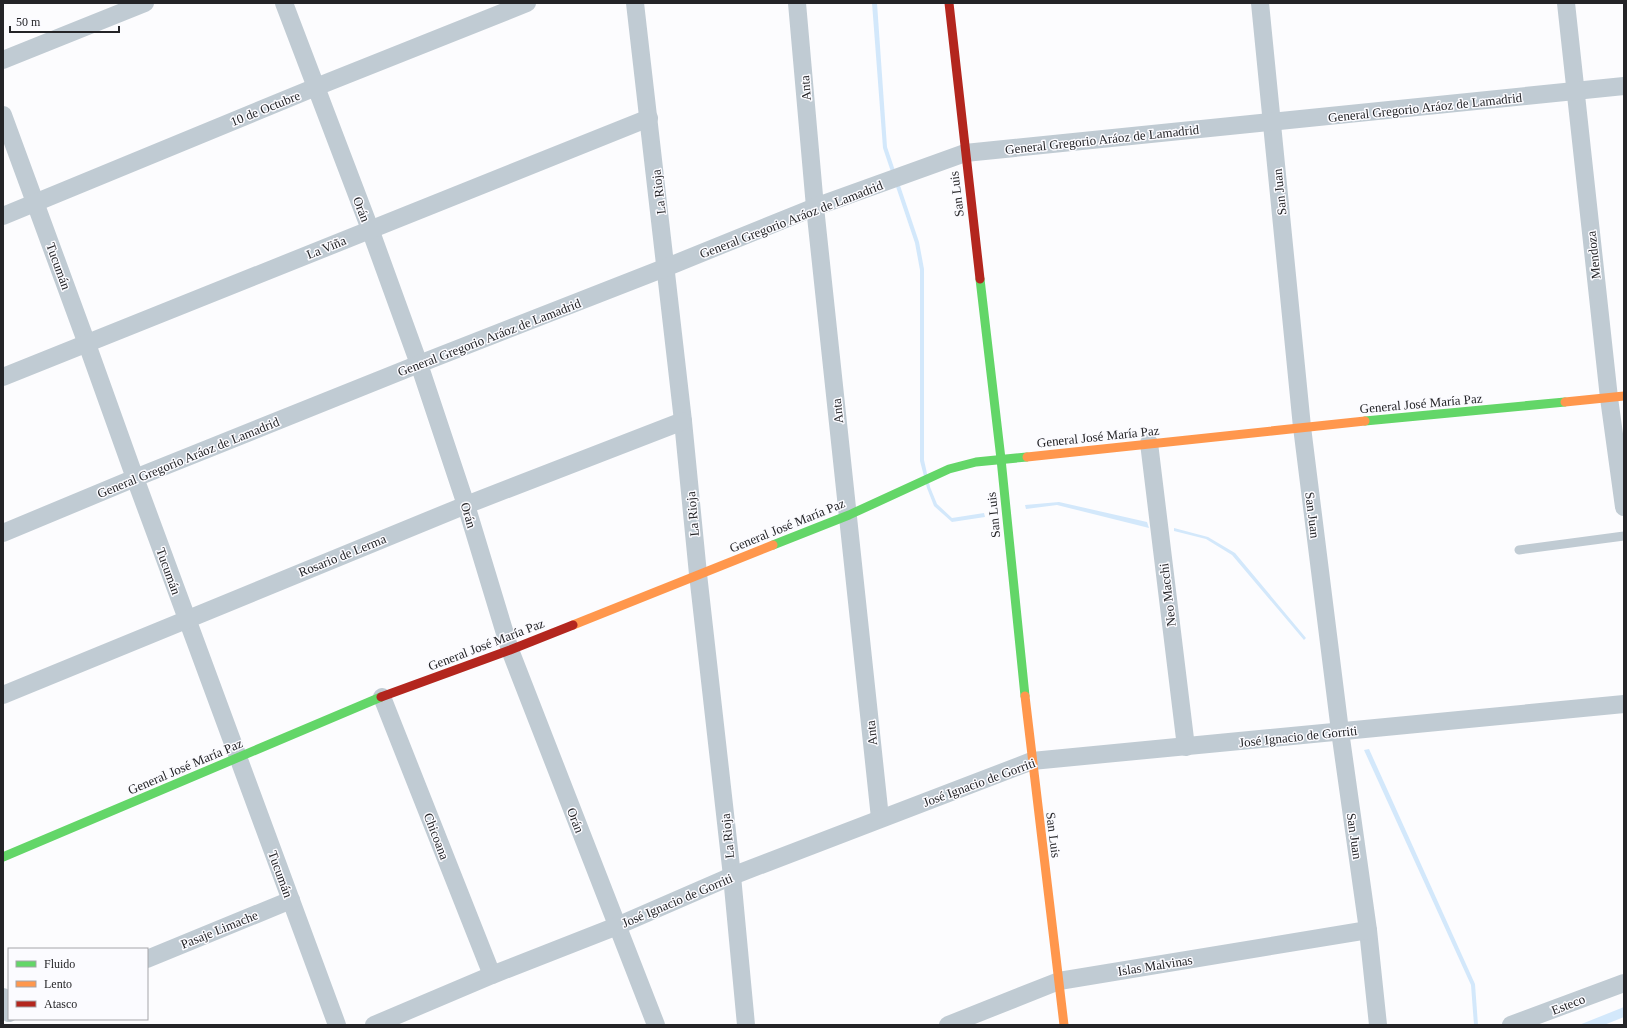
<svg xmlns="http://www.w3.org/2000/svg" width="1627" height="1028" font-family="'Times New Roman',serif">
<rect width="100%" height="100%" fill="#fcfcfe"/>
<g fill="#d3e8fb">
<path d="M872,3H877L887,147L919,242L924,269V460L930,487L937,504L952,518L984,513L985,517L952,522L934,506L927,488L920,461V270L915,243L883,148Z"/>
<path d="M1059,502L1147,522L1149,528L1057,505L1026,509L1025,505Z"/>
<path d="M1174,528L1208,537L1235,553L1306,638L1304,640L1232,555L1206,539L1174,531Z"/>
<path d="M1369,749L1475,984L1478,1025H1474L1471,985L1364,750Z"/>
<path d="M1624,1007V1017L1604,1025H1579Z"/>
</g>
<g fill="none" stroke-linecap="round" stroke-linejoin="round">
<path stroke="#c0cbd3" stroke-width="9" d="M1519,550L1624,536"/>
<g stroke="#c0cbd3" stroke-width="18">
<path d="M284,3L370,229L419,364L466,505L510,650L656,1025"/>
<path d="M635,3L683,421L698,574L732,876L746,1025"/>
<path d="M797,3L815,207L880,818"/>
<path d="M1260,3L1302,427L1340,731L1368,930L1378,1025"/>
<path d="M1566,3L1609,398L1624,507"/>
<path d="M3,60L145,3"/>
<path d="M3,115L87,344L135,478L337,1025"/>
<path d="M3,216L316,87L527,3"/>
<path d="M3,377L649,118"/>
<path d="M1149,443L1186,747"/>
<path d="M3,533L135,478L419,364L667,267L815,207L965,153L1624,86"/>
<path d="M3,695L466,505L683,421"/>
<path d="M382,697L492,975"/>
<path d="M147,959L291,900"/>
<path d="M3,997L9,1013"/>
<path d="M374,1025L492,975L617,926L732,876L1032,761L1624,704"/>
<path d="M948,1025L1059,981L1368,930"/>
<path d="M1511,1025L1624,983"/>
</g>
<g stroke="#63d668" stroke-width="9">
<path d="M980,279L1001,459L1025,696"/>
<path d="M1365,421L1565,402"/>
<path d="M773,545L849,515L949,469L976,462L1027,457"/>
<path d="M3,857L381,697"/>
</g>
<g stroke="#ff974d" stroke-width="9">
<path d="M1565,402L1624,396"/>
<path d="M1027,457L1365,421"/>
<path d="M573,625L773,545"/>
<path d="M1025,696L1064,1025"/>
</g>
<g stroke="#b3261e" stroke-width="9">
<path d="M949,3L980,279"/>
<path d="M381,697L510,650L573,625"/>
</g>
</g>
<g text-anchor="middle" stroke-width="3" stroke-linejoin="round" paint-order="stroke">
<g font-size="13" fill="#242427" stroke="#fbfbff">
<text transform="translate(805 88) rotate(-95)" y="5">Anta</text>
<text transform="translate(1425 107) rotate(-6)" y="5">General Gregorio Aráoz de Lamadrid</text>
<text transform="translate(265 108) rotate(-22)" y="5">10 de Octubre</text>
<text transform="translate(1102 139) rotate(-6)" y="5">General Gregorio Aráoz de Lamadrid</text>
<text transform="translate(658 192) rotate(-97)" y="5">La Rioja</text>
<text transform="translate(1279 192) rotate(-96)" y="5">San Juan</text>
<text transform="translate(956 194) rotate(-97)" y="5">San Luis</text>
<text transform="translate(362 209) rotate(69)" y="5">Orán</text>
<text transform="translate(791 219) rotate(-21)" y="5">General Gregorio Aráoz de Lamadrid</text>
<text transform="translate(326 247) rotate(-22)" y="5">La Viña</text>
<text transform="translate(1593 255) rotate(-96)" y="5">Mendoza</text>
<text transform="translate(59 266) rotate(70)" y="5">Tucumán</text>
<text transform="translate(489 337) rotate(-21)" y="5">General Gregorio Aráoz de Lamadrid</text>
<text transform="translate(1421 403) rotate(-5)" y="5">General José María Paz</text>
<text transform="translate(837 411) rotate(-96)" y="5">Anta</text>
<text transform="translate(1098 436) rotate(-6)" y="5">General José María Paz</text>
<text transform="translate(188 457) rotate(-22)" y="5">General Gregorio Aráoz de Lamadrid</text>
<text transform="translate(692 514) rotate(-95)" y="5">La Rioja</text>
<text transform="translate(469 515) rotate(73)" y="5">Orán</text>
<text transform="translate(993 515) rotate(-96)" y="5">San Luis</text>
<text transform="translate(1313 515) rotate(83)" y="5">San Juan</text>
<text transform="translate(787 525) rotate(-22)" y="5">General José María Paz</text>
<text transform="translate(342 555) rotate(-22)" y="5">Rosario de Lerma</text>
<text transform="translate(169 571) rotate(70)" y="5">Tucumán</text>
<text transform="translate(1167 595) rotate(-97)" y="5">Neo Macchi</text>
<text transform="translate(486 644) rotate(-21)" y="5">General José María Paz</text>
<text transform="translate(871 733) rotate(-96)" y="5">Anta</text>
<text transform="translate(1298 736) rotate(-6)" y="5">José Ignacio de Gorriti</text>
<text transform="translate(185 766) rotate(-23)" y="5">General José María Paz</text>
<text transform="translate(979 782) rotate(-20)" y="5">José Ignacio de Gorriti</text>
<text transform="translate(576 820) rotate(69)" y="5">Orán</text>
<text transform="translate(1054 835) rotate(83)" y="5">San Luis</text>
<text transform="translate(437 836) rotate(69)" y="5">Chicoana</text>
<text transform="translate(727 836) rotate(-96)" y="5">La Rioja</text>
<text transform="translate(1355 836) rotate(82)" y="5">San Juan</text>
<text transform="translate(281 874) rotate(70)" y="5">Tucumán</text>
<text transform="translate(677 900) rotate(-23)" y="5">José Ignacio de Gorriti</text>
<text transform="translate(219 929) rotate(-22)" y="5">Pasaje Limache</text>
<text transform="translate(1155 965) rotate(-9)" y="5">Islas Malvinas</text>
<text transform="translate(1568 1004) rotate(-21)" y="5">Esteco</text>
</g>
</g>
<rect width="1627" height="1028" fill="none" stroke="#242427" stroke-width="8"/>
<rect x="8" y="948" width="140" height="72" fill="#fbfbff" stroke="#a5a5a9"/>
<rect x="16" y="961" width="20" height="6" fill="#63d668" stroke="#a5a5a9"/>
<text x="44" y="968" font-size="12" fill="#242427">Fluido</text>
<rect x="16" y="981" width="20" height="6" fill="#ff974d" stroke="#a5a5a9"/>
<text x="44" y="988" font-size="12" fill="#242427">Lento</text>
<rect x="16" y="1001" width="20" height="6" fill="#b3261e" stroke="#a5a5a9"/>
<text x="44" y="1008" font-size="12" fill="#242427">Atasco</text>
<path d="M10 26v6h109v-6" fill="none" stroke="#242427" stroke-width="2"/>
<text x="16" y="26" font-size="12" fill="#242427" stroke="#fbfbff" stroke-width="3" paint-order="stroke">50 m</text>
</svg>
